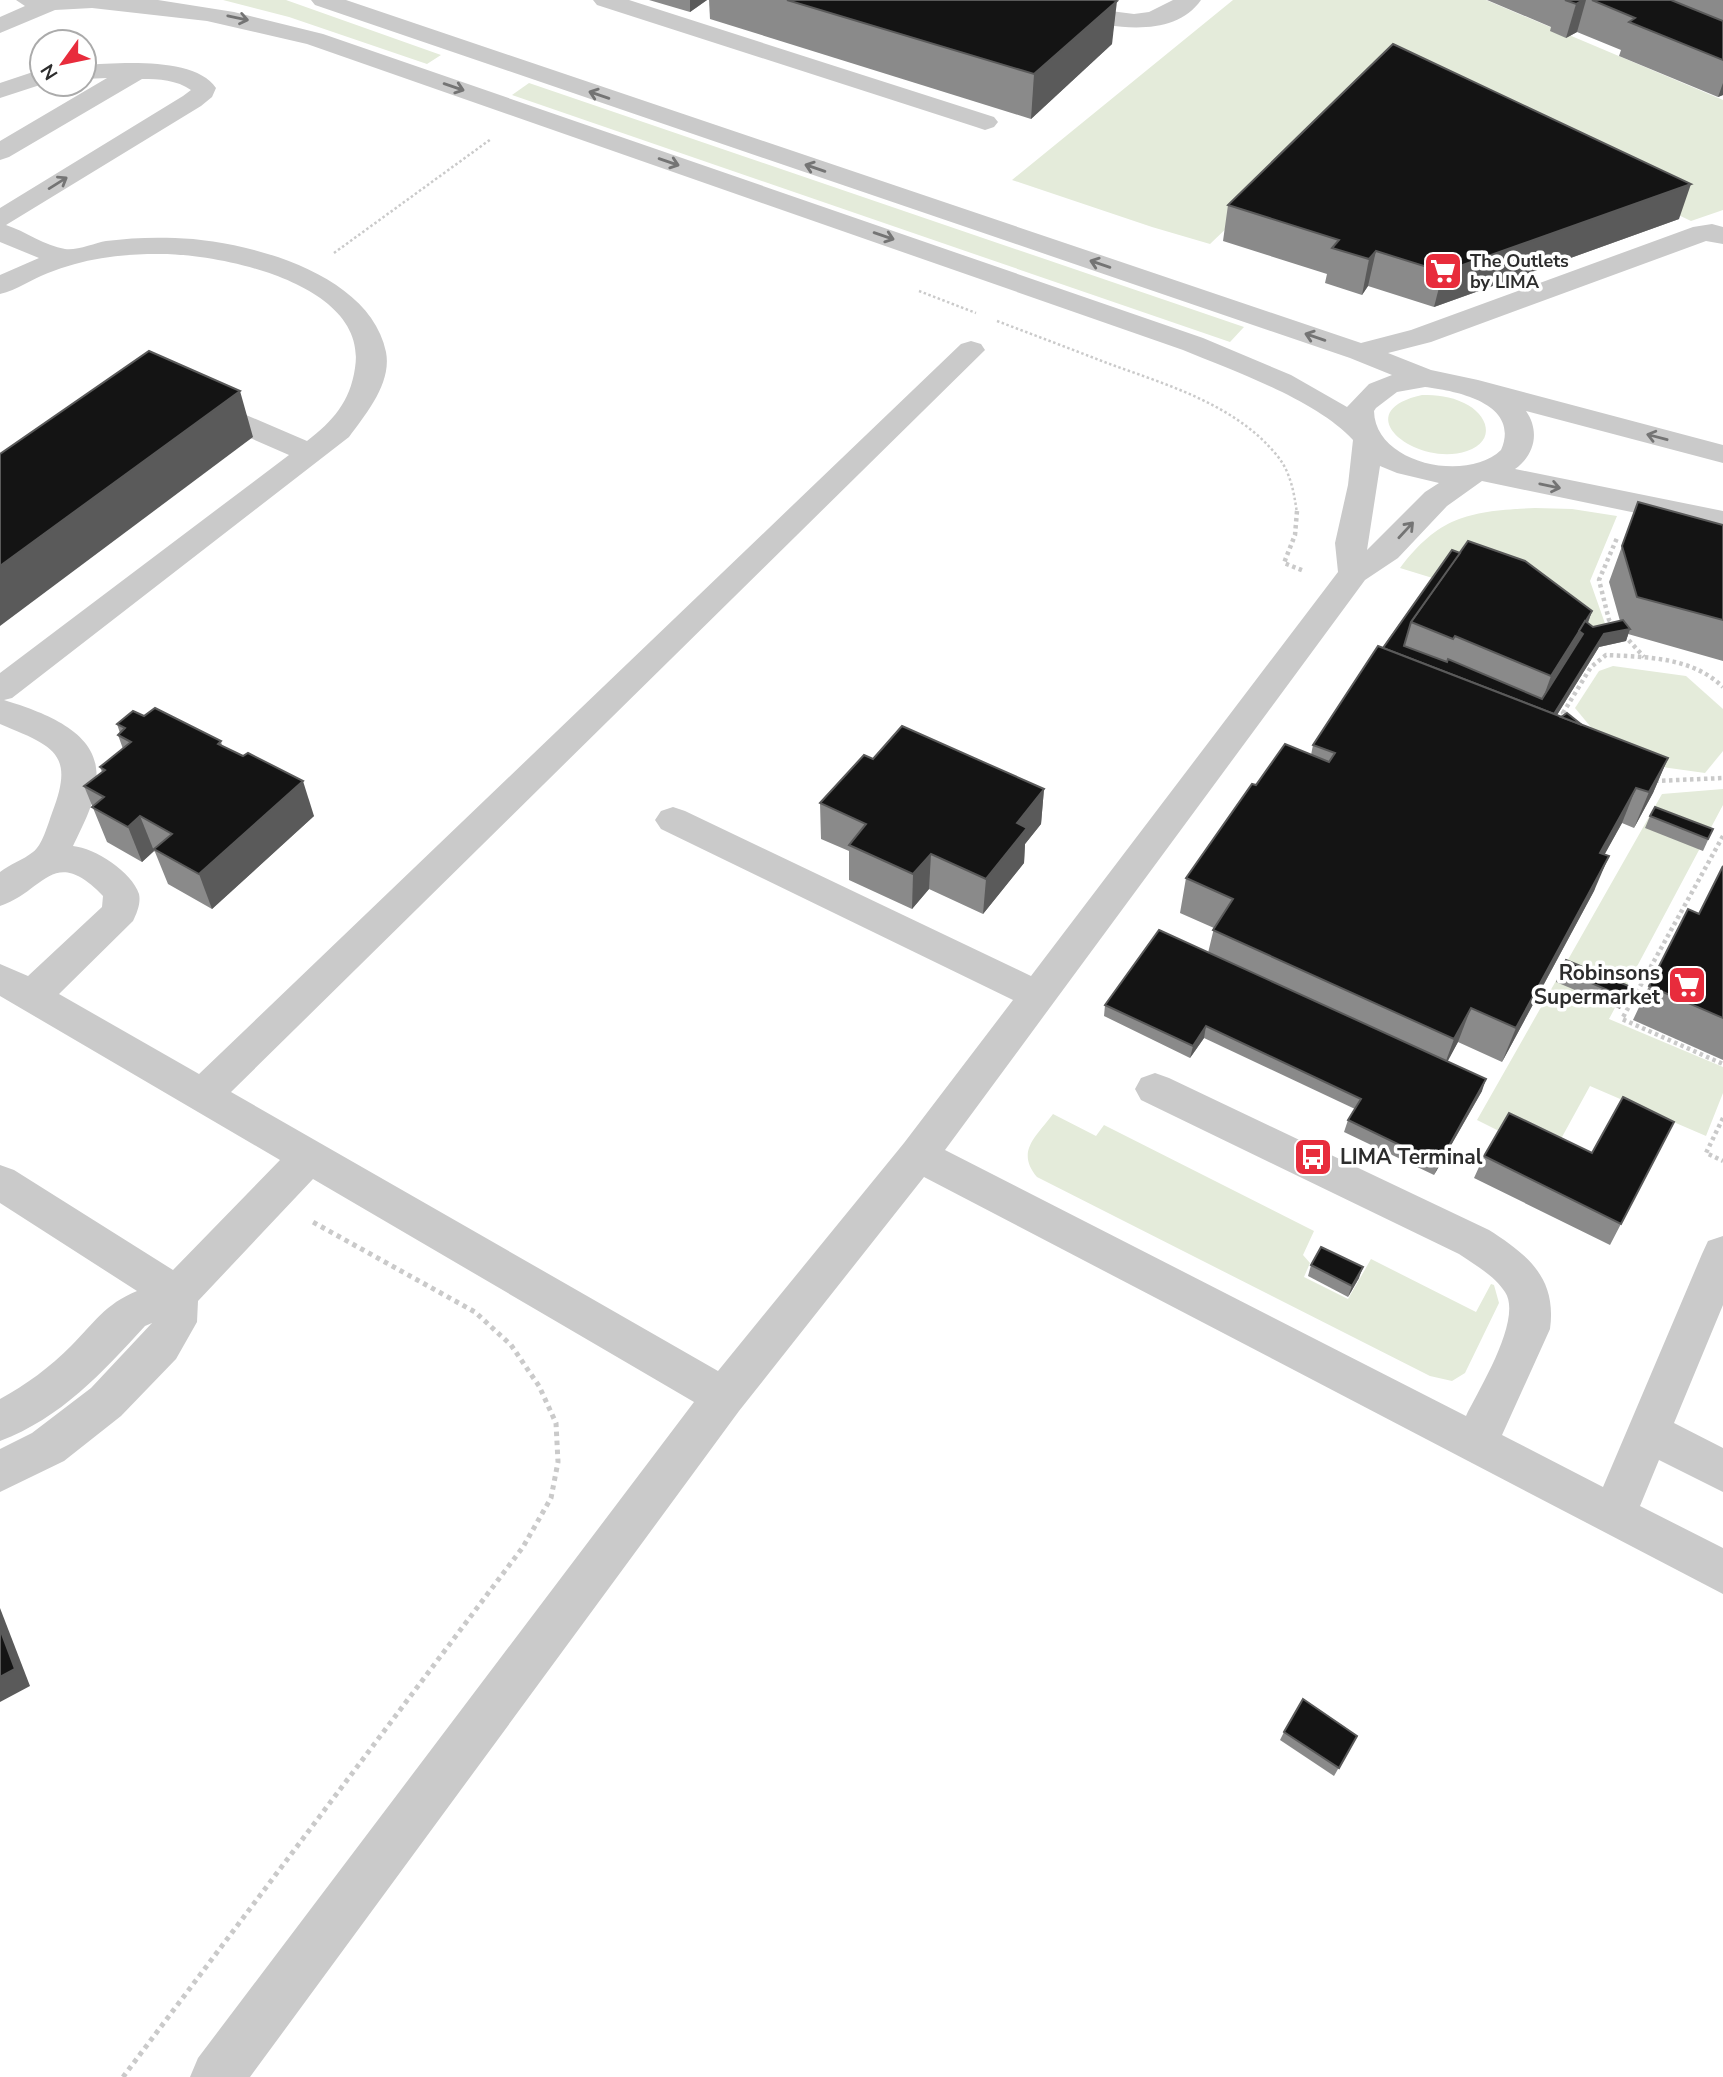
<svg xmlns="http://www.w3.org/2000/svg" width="1723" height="2077" font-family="'Nunito Sans',sans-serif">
<rect width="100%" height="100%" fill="#fff"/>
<g fill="#e4ebda">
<path d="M223,0H286L441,55L427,64L289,17Z"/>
<path d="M1233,0H1486L1723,100V210L1691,221L1392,79L1325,134L1210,244L1152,227L1012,180Z"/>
<path d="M529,83L1244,327L1230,342L512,95Z"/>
<path d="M1422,395C1437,395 1450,396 1464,403C1488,414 1497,441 1467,451C1417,468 1345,412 1422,395Z"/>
<path d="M1535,508L1572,509L1617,516L1590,581L1608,632L1400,568C1440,515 1471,511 1535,508Z"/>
<path d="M1613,666L1686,676L1723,709V751L1705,773L1619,761L1575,708L1599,671Z"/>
<path d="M1723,789V805L1609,1019L1723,1067V1093L1706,1136L1590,1086L1551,1157L1477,1120L1662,794Z"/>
<path d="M1053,1114L1096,1136L1104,1125L1314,1231L1303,1255L1310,1263L1304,1277L1348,1299L1371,1259L1476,1312L1491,1284L1494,1285L1499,1303L1465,1373L1452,1381L1430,1376L1037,1177C1015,1151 1037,1136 1053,1114Z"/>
</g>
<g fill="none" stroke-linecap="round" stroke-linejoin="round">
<g stroke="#cacaca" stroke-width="2.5" stroke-dasharray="2.5 2.5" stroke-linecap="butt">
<path d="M334,253L491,139"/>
<path d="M919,291L976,313"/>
<path d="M997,321C1034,335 1071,349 1107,363C1167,385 1238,405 1279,458C1291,474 1294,493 1297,513"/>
</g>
<g stroke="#cacaca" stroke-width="4.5" stroke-dasharray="3.5 3.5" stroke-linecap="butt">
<path d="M1297,511L1295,535L1284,563L1304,571"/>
<path d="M1615,626L1609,620L1599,580L1617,538"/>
<path d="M1624,635L1644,657"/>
<path d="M1568,718L1563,713L1591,667L1606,655C1647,657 1692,657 1723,687"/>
<path d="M1655,781L1723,778"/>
<path d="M1723,836L1622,1019L1723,1064"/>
<path d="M1723,1118L1706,1153L1723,1161"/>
</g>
<path stroke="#cacaca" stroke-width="5" stroke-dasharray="4.5 4.5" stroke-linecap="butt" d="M123,2077L523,1547L551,1498L558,1462L556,1423L539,1386L511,1345L475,1312L311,1221"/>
<g fill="#cacaca" fill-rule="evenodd">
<path d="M16,0H158L234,12L323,34L1203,338L1291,375L1347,407L1369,384L1392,375L1350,358L315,5L311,0H346L1361,343L1411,330L1693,227L1712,224L1723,227V244L1706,241L1431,342L1388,353L1431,370L1478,380L1723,445V463L1526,411C1540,431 1535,455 1515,469L1723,511V531L1482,481L1447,506L1398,558L1365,580L945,1150L1466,1416C1479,1389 1523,1319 1505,1292C1495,1276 1475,1265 1459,1254L1141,1100L1135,1089L1141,1078L1155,1073L1169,1078L1489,1230C1528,1255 1557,1278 1550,1329L1502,1435L1603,1487L1702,1254L1708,1241L1723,1236V1305L1674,1423L1723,1448V1492L1659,1460L1640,1506L1723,1548V1594L924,1177L739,1411L250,2077H190L198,2058L694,1402L313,1179L198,1301L197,1322L176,1359L121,1416L64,1461L0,1492V1449L32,1433L91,1388L152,1323L145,1326C102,1373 61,1418 0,1441V1399C26,1385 50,1367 71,1346C94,1323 105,1304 137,1291L0,1203V1165L14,1170L173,1270L280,1160L0,996V964L28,976L102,907L103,896C53,844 44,892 0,906V872C10,864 23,860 33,852C42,846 48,824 52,813C76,752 52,746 0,724V673L289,455L191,412L186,406L191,400L201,397L211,400L307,441C333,421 350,402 355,368C369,283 218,253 157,254C120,254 82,259 48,273C32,279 17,290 0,294V275L39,258L0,242V208L183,96L191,90C177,80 159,79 142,79L9,157L0,160V141L107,78L84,79V65C118,63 195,56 216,88L212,97L201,106L6,225C25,231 45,246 65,249C76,251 95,243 106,241C129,238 152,237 175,238C244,240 370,272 386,352C392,383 366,414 349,437L12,698L4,700C36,710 92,728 96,768C100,794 84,823 73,846C95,848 132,872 139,894C141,903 137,913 133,921L59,994L199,1074L961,344L971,341L981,344L985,350L231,1092L718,1371L904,1143L1013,1000L661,829L655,820L661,811L673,807L685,811L1031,976L1338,572L1335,543L1348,485L1353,440C1316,400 1234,371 1183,350L307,44L207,21L92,8L55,10L0,33V17L25,6ZM1425,387C1458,391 1521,404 1501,450C1467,483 1375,464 1374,411L1376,408L1397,392ZM1380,466L1397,473L1439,483L1425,492L1367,550Z"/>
<path d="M593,0H629L994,117L998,122L994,127L985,130L976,127L597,5Z"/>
<path d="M1025,0H1062L1095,9L1134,14L1149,12L1173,0H1201C1166,50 1074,19 1029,5Z"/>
<path d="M42,69L43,84L0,98V83Z"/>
</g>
</g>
<g fill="#8a8a8a">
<path d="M649,0H707L690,12Z"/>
<path d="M709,0H1113L1112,44L1031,119L710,19Z"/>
<path d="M1487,0H1723V95L1718,97L1619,56L1621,50L1577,32L1566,38L1550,31L1551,27Z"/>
<path d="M1228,205L1679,219L1434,307L1368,286L1362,295L1325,283L1327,274L1223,241Z"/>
<path d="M1638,502L1723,525V661L1628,634L1626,641L1599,647L1557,715L1668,758L1653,793L1634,828L1622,823L1604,855L1594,891L1502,1062L1458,1042L1447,1061L1482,1091L1434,1175L1344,1132L1348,1120L1355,1109L1204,1038L1190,1058L1104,1016L1105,1005L1208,953L1214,928L1180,913L1186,878L1256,785L1311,755L1313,745L1452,550L1592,611L1588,623L1593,627L1620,621L1609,582Z"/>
<path d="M144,716L221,741L222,746L314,816L212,909L168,884L155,852L154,851L142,862L107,842L84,786L102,772L100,767L123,749L118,735L120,733L117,724Z"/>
<path d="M873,759L1044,789L1041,824L1025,844L1024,863L983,914L929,889L912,909L849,880V851L821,839L820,803Z"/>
<path d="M1650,816L1713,829L1703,851L1645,828Z"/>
<path d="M1723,866V1060L1633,1020L1649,986L1699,914Z"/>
<path d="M1561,970L1631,987L1620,1009L1556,982Z"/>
<path d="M1674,1122L1610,1245L1474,1178L1484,1156L1592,1153Z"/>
<path d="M1311,1265L1359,1278L1348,1297L1308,1276Z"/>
<path d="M1284,1732L1357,1736L1334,1776L1280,1740Z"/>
</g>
<g fill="#5a5a5a">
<path d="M690,0H707L690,12Z"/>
<path d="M1583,0H1586L1577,32L1566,38L1576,4Z"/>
<path d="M1117,1L1112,44L1031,119L1034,74Z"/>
<path d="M1723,83V95L1718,97Z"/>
<path d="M1691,184L1679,219L1434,307L1443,272Z"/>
<path d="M1376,251L1368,286L1362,295L1369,259Z"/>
<path d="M240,391L253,437L0,626V566Z"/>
<path d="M1592,611L1579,647L1538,712L1551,676Z"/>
<path d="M1630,629L1626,641L1599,647L1549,728L1553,716L1604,634Z"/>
<path d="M1668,758L1653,793L1634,828L1649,792Z"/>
<path d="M303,781L314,816L212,909L199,874Z"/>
<path d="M1636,788L1622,823L1586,888L1600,853Z"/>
<path d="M1044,789L1041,824L1025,844L1024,863L983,914L986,879L1017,823Z"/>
<path d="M140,816L154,851L142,862L128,827Z"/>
<path d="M931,854L929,889L912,909L913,874Z"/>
<path d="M1609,856L1594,891L1502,1062L1516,1028Z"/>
<path d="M1471,1008L1458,1042L1442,1072L1454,1039Z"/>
<path d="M1206,1026L1204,1038L1190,1058L1193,1046Z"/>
<path d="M1486,1079L1482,1091L1434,1175L1439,1164Z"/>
<path d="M1363,1267L1359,1278L1348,1297L1352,1286Z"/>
<path d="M0,1608L30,1686L0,1702Z"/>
</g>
<g fill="#141414" stroke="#5a5a5a" stroke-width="2">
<path d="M787,0H1113L1117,1L1034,74Z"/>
<path d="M1565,0H1583L1576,4Z"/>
<path d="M1592,0H1671L1723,21V60L1629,22L1635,18Z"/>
<path d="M1393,44L1691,184L1443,272L1376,251L1369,259L1332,248L1339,240L1228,205Z"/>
<path d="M149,351L240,391L0,566V454Z"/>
<path d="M1638,502L1723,525V620L1637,597L1622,546Z"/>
<path d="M1468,541L1525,561L1592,611L1551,676L1455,636L1453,639L1411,622Z"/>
<path d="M1452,550L1460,553L1411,622L1404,646L1447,662L1448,659L1542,699L1583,634L1579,631L1585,621L1593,627L1623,620L1630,629L1604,634L1554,714L1383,648Z"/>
<path d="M1378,646L1668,758L1649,792L1636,788L1600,853L1609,856L1516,1028L1471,1008L1454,1039L1213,930L1233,899L1186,878L1252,784L1256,785L1285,744L1329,762L1335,753L1313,745Z"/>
<path d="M155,708L221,741L218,744L243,756L248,753L303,781L199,874L154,849L172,834L140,816L128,827L92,807L104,797L84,786L105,770L100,767L131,742L118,735L125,728L117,724L133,711L144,716Z"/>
<path d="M1567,713L1582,725L1561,717Z"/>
<path d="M902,726L1044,789L1017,823L1027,828L986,879L931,854L913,874L849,845L866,824L820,803L864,755L873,759Z"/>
<path d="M1655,807L1713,829L1708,839L1650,816Z"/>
<path d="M1723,866V1018L1649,986L1688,909L1699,914Z"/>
<path d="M1159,930L1486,1079L1439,1164L1348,1120L1361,1099L1206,1026L1193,1046L1105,1005Z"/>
<path d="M1566,960L1631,987L1626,998L1561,970Z"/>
<path d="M1623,1097L1674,1122L1621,1224L1484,1156L1509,1113L1592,1153Z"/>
<path d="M1321,1247L1363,1267L1352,1286L1311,1265Z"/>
<path d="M0,1629L15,1669L0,1677Z"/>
<path d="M1303,1699L1357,1736L1339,1768L1284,1732Z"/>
</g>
<defs><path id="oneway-shaft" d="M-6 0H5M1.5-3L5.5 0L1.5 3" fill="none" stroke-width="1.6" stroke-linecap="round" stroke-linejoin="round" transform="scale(1.75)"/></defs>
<g stroke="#747474">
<use href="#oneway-shaft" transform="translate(238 18) rotate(12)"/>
<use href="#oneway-shaft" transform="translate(454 87) rotate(19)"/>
<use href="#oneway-shaft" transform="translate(599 95) rotate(-161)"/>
<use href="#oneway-shaft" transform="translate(669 162) rotate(19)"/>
<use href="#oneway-shaft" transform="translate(815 168) rotate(-161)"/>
<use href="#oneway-shaft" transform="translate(58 183) rotate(-32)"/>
<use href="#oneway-shaft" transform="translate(884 236) rotate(19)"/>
<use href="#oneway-shaft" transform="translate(1100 264) rotate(-161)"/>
<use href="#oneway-shaft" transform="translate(1315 337) rotate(-161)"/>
<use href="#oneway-shaft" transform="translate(1657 437) rotate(-165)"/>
<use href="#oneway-shaft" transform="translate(1550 486) rotate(12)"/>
<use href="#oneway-shaft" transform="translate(1406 530) rotate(-47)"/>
</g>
<defs>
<symbol id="supermarket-square" viewBox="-11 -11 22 22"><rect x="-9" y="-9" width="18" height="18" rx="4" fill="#e82c3c" stroke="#fff"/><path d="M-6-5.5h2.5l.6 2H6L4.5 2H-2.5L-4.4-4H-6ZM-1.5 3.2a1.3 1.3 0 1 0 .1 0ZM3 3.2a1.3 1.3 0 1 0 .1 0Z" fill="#fff"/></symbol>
<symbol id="bus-square" viewBox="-11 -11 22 22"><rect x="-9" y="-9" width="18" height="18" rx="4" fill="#e82c3c" stroke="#fff"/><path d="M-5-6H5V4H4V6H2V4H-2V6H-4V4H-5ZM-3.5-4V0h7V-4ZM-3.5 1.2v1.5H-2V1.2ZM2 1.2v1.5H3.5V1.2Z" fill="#fff"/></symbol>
</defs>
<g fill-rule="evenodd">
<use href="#supermarket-square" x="1421" y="249" width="44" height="44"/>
<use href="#supermarket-square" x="1665" y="963" width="44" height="44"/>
<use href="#bus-square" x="1291" y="1135" width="44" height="44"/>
</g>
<g text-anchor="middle" stroke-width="7" stroke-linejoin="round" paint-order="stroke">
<g font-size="18" font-weight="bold" fill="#2d2d2d" stroke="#fff" text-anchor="start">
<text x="1470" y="267">The Outlets<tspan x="1470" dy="21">by LIMA</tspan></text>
</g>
<g font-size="21" font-weight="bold" fill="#2d2d2d" stroke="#fff" text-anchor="end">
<text x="1660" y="980">Robinsons<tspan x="1660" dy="24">Supermarket</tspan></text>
<text x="1340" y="1164" text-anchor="start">LIMA Terminal</text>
</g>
</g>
<g transform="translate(63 63) rotate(237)"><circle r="33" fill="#ffffff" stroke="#ababab" stroke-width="2"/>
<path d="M0-5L12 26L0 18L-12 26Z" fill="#e82c3c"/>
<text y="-10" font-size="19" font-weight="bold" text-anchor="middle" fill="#2d2d2d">N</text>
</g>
</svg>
